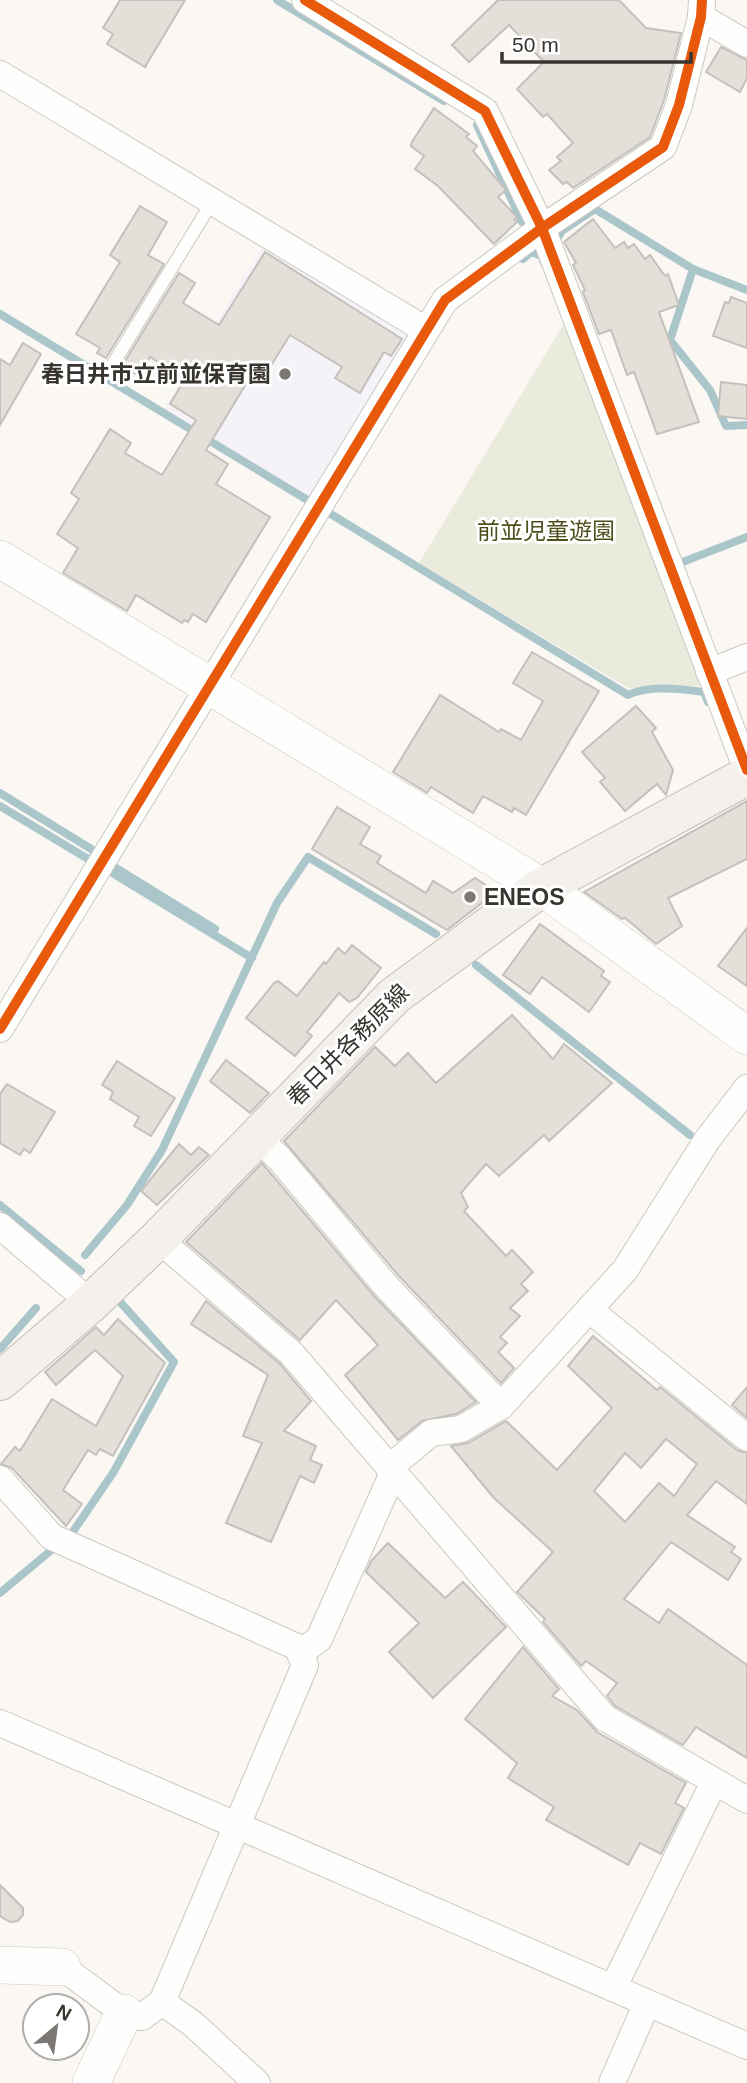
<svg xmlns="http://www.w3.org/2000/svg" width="747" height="2083" font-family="Helvetica,'Noto Sans JP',sans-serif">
<rect width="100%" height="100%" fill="#fbf8f4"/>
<path fill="#f5f2f8" d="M264,243L403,327L408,337L311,499L163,410Z"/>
<path fill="#eaeadd" d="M565,322L703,686L628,688L419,563Z"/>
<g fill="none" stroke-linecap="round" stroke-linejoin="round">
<g stroke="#abc6cb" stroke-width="8">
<path d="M277,0L444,101"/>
<path d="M477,125L522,222"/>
<path d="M557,239L562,231L595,209L693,269L747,290"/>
<path d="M523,259L531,252L542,256L544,263"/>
<path d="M693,269L670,340L710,390L726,426L747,425"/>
<path d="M0,314L309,501"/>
<path d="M329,513L628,695C649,685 680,689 704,692L708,702"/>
<path d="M681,568L680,563L747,537"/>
<path d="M0,793L96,852L92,858"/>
<path d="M0,806L88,859"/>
<path d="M116,868L215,929"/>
<path d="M114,874L252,958"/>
<path d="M476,965L690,1135"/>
<path d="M0,1205L81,1271"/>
<path d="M85,1255L127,1205L162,1150L277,903L308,857L436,934"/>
<path d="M0,1349L36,1308"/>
<path d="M0,1593L72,1533L113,1473L174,1362L121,1303"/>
</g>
</g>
<g fill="#e4dfd8" stroke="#c3c1bc" stroke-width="2" fill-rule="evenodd">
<path d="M120,0H185L145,67L107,44L113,34L103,28Z"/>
<path d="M498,0H619L646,28L681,33L664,100L650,137L573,188L567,182L563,184L549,170L561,161L557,157L573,143L547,114L543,117L517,89L544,62L509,25L469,62L452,45Z"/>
<path d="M721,47L747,60V78L740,92L706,72Z"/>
<path d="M434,108L469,134L466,137L477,146L473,151L506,190L498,197L517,217L514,220L517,222L494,244L438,186L415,169L424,156L411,146L412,142Z"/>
<path d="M140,206L167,222L148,255L164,264L106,358L97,353L100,348L76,334L120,262L110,255Z"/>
<path d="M593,219L615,248L624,242L628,248L634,244L645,259L650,255L665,276L668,274L679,305L659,312L699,422L657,434L634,372L627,375L611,330L599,334L583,292L585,290L573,265L576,263L564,242Z"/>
<path d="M265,252L402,339L391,356L384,352L360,393L335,378L342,367L290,335L259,385L249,379L206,450L228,464L216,484L270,517L206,622L193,614L188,622L184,620L182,623L136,595L127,611L63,573L78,548L57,534L79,499L71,493L110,429L131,443L125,453L162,475L196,420L170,404L185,379L150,357L139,376L122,366L179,273L195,283L183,303L219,325Z"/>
<path d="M731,297L747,303V348L713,336L725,302L729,303Z"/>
<path d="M23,343L41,354L0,425V359L10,365Z"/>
<path d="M721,382L747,385V419L718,416Z"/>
<path d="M532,652L599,691L526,815L514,808L512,812L483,796L473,813L431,787L427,793L393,772L440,695L499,732L501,729L521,740L543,701L513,683Z"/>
<path d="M636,706L656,728L652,732L673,770L666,795L657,784L625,811L600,782L605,778L582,752Z"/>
<path d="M747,801V859L668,898L682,926L656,944L625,918L622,919L584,892Z"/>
<path d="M337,807L370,827L360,844L381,856L377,863L426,893L433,881L453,893L475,878L496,892L447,930L312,849Z"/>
<path d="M540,924L604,971L601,976L610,982L589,1012L542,977L530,994L503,975Z"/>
<path d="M747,928V986L718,966Z"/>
<path d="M352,945L381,968L357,998L349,1002L339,993L307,1032L312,1036L295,1056L246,1018L274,983L278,981L297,996L324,962L326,964L338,948L345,954Z"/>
<path d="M512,1015L553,1059L564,1044L612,1083L549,1141L544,1135L499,1176L486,1164L461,1193L468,1207L464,1211L506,1256L512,1250L533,1272L521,1284L528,1291L510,1308L520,1316L500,1337L507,1343L498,1352L514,1368L501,1383L398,1275L284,1141L375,1047L395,1066L408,1053L436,1083Z"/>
<path d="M226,1060L269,1093L250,1113L210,1081Z"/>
<path d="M117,1061L175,1098L151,1136L134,1126L139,1117L110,1099L113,1092L102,1085Z"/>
<path d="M7,1084L55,1112L30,1153L24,1149L20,1155L0,1143V1094Z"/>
<path d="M179,1144L191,1155L199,1147L209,1155L157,1205L141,1191Z"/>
<path d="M262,1163L375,1297L476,1402L456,1414L422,1421L398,1440L345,1375L378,1345L336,1300L300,1340L186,1242Z"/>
<path d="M206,1301L280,1364L311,1401L284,1431L316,1446L310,1460L322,1465L314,1483L300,1476L271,1542L226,1523L262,1443L243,1436L268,1375L191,1324Z"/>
<path d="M118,1319L165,1363L113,1456L100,1449L96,1455L88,1450L63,1490L82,1504L66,1526L12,1468L1,1464L15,1447L20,1451L52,1399L96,1426L123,1376L95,1350L56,1385L45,1372L96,1327L104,1335Z"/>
<path d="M593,1336L657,1390L660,1387L737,1450L747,1453V1504L716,1481L687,1515L735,1547L731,1552L741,1559L728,1580L671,1542L624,1599L659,1623L668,1609L747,1665V1758L696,1727L683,1745L615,1706L607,1696L617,1683L586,1661L581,1666L543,1622L545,1619L517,1592L553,1552L493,1497L451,1446L468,1443L506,1421L557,1470L612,1408L568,1366ZM666,1439L697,1464L674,1496L659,1483L625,1522L594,1491L625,1453L641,1468Z"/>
<path d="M747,1387V1418L732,1405Z"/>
<path d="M388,1543L445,1598L463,1582L506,1627L433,1698L389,1652L419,1623L366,1572L371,1561Z"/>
<path d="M523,1647L559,1689L552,1696L577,1710L597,1732L686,1783L675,1803L684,1808L661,1854L640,1843L628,1865L546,1820L554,1807L508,1778L517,1763L465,1719Z"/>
<path d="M0,1885L23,1908V1915L18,1921L10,1922L0,1916Z"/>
</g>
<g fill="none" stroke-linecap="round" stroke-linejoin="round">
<defs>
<path id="lane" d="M108,372L212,202"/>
<g id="street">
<path d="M305,0L485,111L542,228L747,770"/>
<path d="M701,17L747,44"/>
<path d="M0,74L426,330"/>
<path d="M709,672L747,657"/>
<path d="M0,1029L445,300L542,228L663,147L679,105L701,17L702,0"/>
<path d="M257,1137L279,1158L386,1286L501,1406"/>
<path d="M0,1226L91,1303"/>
<path d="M158,1239L291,1353L605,1718L747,1800"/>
<path d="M590,1310L747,1438"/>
<path d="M389,1468L431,1433L461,1429L501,1406L625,1270L707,1140L747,1088"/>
<path d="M0,1479L52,1537L297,1647L305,1665L162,2002"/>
<path d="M300,1653L319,1639L393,1473"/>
<path d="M0,1723L747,2046"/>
<path d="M62,1967L124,2013L142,2017L162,2002L193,2024L257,2083"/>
<path d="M613,1988L714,1782"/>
<path d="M612,2083L647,2003"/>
</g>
<g id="secondary">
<path d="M0,559L542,887L747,1036"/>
<path d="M0,1965L62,1967"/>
<path d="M91,2083L124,2013"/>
</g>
<path id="primary" d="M0,1381L91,1303L158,1239L394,996L542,887L747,776"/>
</defs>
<use href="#lane" stroke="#cbc8c4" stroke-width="14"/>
<use href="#street" stroke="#cbc8c4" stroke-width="28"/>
<use href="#secondary" stroke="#cbc8c4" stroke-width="38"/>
<use href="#primary" stroke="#c5bcb1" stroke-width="40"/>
<use href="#lane" stroke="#fefefd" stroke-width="12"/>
<use href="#street" stroke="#fefefd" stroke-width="26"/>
<use href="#secondary" stroke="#fefefd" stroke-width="37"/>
<use href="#primary" stroke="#f4f0eb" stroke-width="38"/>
<defs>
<g id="cycleway">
<path d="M305,0L485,111L542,228L747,770"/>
<path d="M0,1029L445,300L542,228L663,147L679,105L701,17L702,0"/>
</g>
</defs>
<use href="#cycleway" stroke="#fff" stroke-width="15"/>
<use href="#cycleway" stroke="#e8590c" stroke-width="10"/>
</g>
<g fill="#7c7975" stroke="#fff" stroke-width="2.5">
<circle cx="285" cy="374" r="7"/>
<circle cx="470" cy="897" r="7"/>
</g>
<g text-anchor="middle" stroke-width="6" stroke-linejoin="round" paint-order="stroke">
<g font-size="23" font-weight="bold" fill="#383530" stroke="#fff" text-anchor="end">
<text x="271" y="382">春日井市立前並保育園</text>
<text x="484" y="905" text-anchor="start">ENEOS</text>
</g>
<g font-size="23" fill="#4e501c" stroke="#fff">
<text x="546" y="539">前並児童遊園</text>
</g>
<g font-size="23" fill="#383530" stroke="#fff">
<text transform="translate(348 1045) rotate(-45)" y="8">春日井各務原線</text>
</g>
</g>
<g transform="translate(56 2027) rotate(29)"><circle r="33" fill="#ffffff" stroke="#afaeac" stroke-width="2"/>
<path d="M0-5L12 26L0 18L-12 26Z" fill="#7c7975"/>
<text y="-10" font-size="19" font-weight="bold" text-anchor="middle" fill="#383530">N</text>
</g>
<path d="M502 52v10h189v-10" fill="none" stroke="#383530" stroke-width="3.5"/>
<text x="512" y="52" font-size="21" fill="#383530" stroke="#ffffff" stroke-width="5" paint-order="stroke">50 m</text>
</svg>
